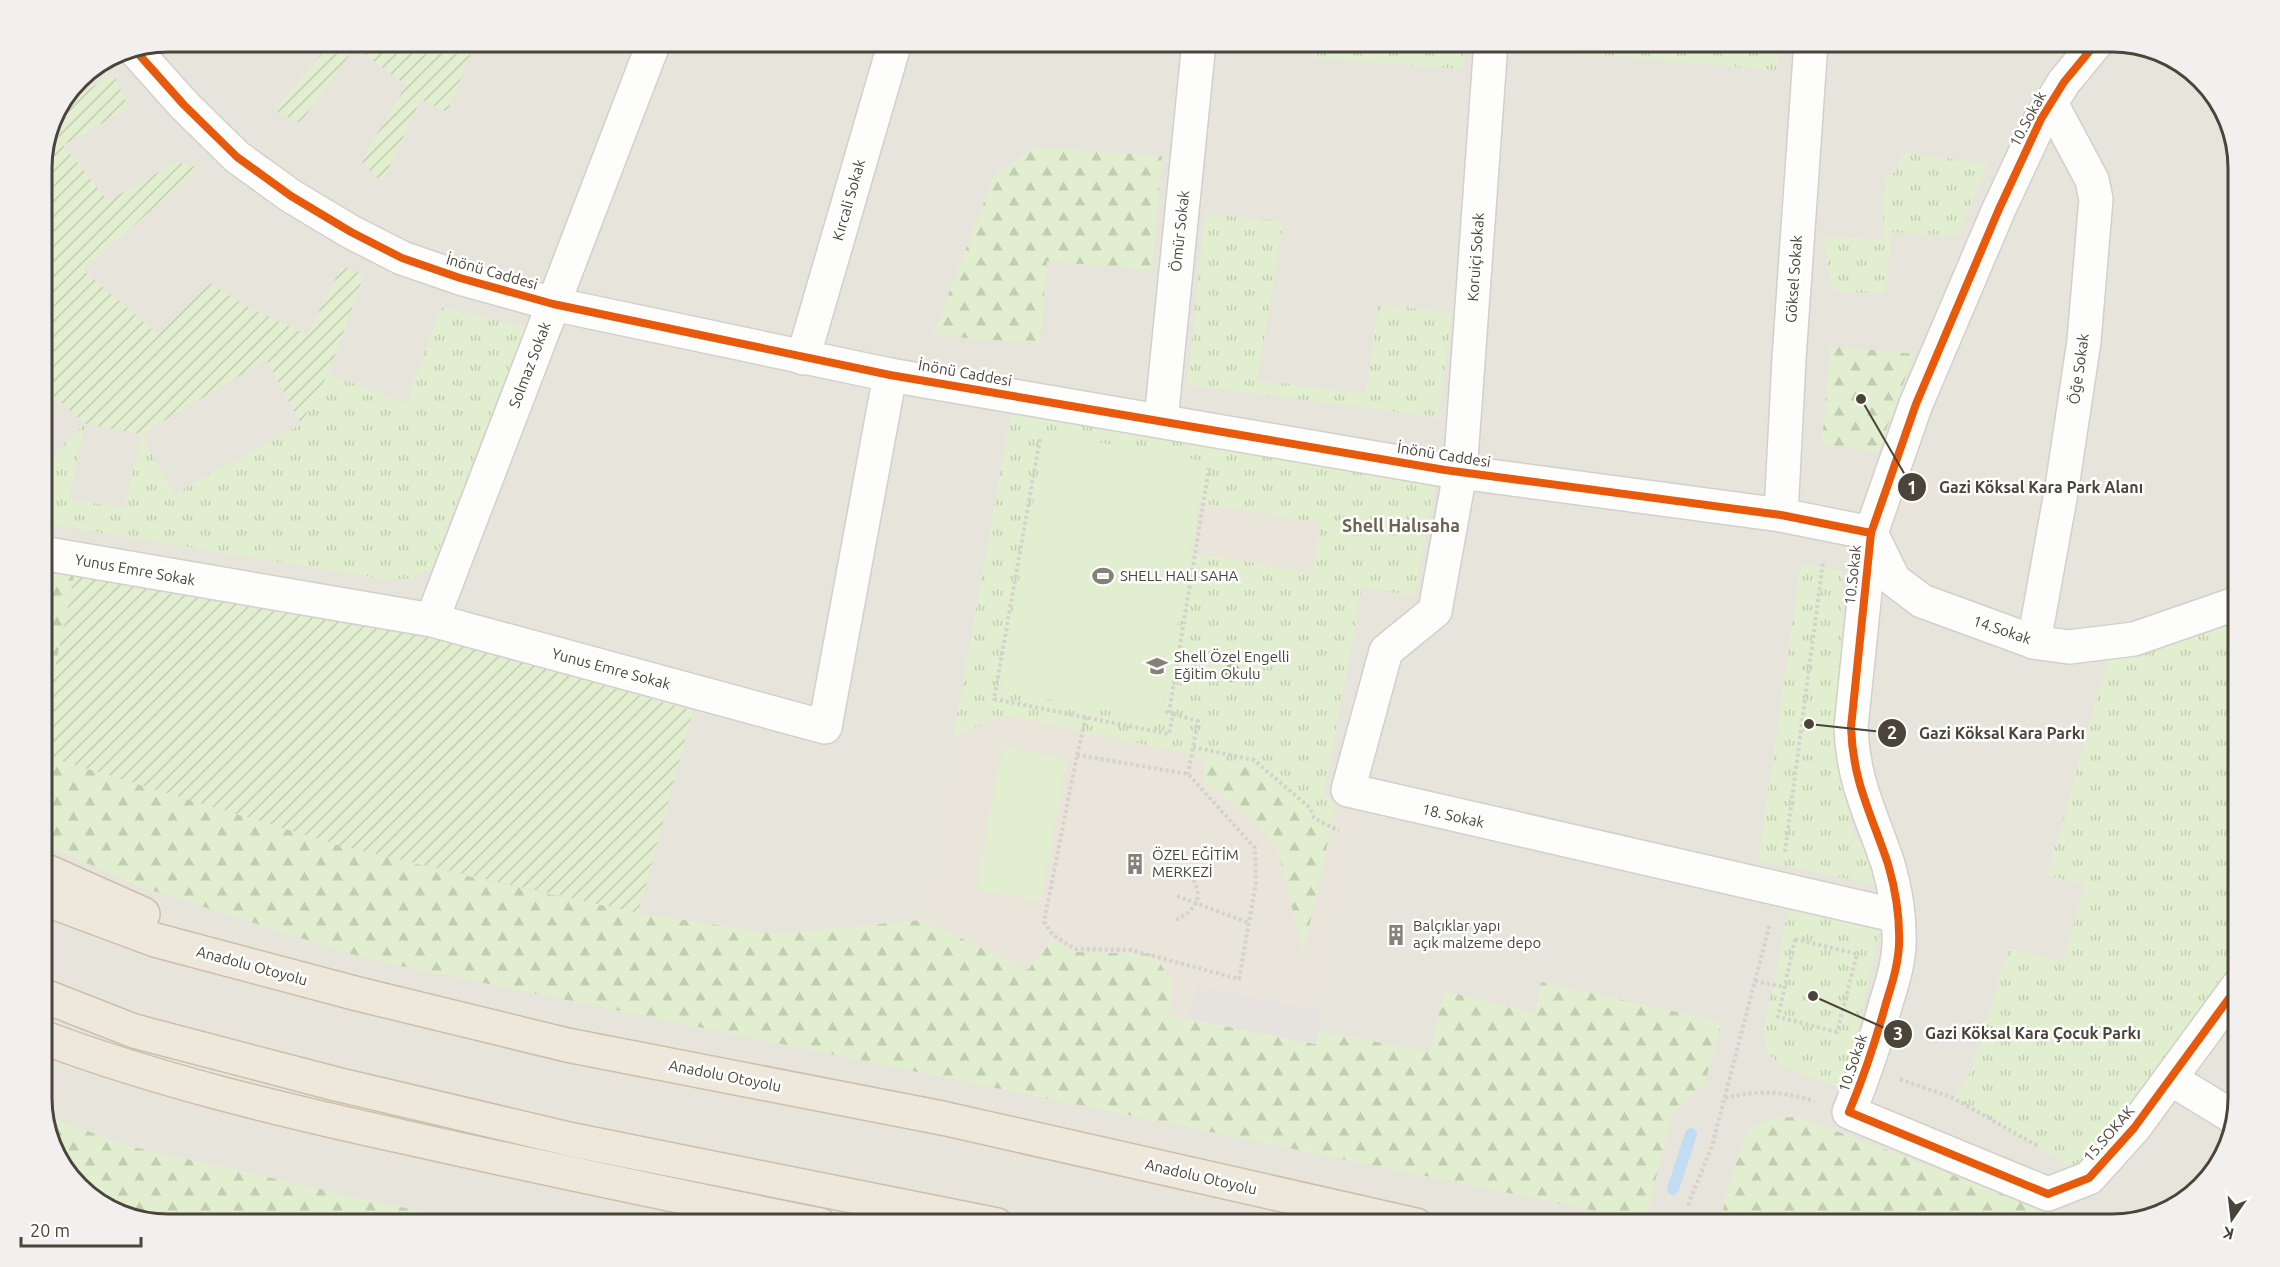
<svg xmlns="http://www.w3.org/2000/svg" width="2280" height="1267" font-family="Ubuntu,sans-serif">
<defs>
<pattern id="grass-tufts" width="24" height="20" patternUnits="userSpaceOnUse" patternTransform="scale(1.5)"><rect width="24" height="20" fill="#e1eecf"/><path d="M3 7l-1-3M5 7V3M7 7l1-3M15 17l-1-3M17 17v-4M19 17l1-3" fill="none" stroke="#c3cdb2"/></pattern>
<pattern id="forest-firs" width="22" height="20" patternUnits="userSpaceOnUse" patternTransform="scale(1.5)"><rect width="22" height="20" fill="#e1eecf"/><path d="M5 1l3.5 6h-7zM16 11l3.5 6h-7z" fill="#c3cdb2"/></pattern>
<pattern id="garden-furrows" width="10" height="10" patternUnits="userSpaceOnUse" patternTransform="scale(1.5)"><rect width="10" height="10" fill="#e1eecf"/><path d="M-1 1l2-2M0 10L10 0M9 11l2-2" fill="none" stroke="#c3cdb2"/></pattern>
</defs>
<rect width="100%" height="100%" fill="#f4f2ee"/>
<path fill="#e7e4dc" d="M169,42H2111L2174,59L2217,99L2238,161V1099L2221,1161L2175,1208L2112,1225H169L106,1208L63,1168L42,1106V161L52,120L79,79L121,52Z"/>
<path fill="#eae5da" d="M1011,413L1435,486L1414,596L1362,587L1324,795L1359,815L1316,1044L1084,998L922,920Z"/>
<g fill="url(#grass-tufts)" fill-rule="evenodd">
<path d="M1315,42H1466L1463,69L1314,58Z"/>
<path d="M1506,42H1780L1776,70L1506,47Z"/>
<path d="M1900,152L1988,164L1957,236L1892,232L1885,293L1833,292L1823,237L1883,239L1884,181L1898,169Z"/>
<path d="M1205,214L1273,220L1283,226L1257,380L1366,394L1378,304L1452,313L1438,417L1187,385Z"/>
<path d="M441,307L525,327L431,568L412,578L390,580L42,523V465L85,424L69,499L125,508L141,434L174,494L301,424L328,374L406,403Z"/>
<path d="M1011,413L1435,486L1414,596L1362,587L1324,795L1337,803L1330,832L1311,822L1306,809L1251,767L1005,715L953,736ZM1046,433L1207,462L1200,503L1321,523L1312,573L1191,552Z"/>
<path d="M1801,564L1842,571L1841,778L1853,835L1869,852L1877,885L1758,860Z"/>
<path d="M2238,620V964L2175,1050L2075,1169L1953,1098L1971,1072L2008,948L2063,962L2085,885L2047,875C2069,803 2086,730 2109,658Z"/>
<path d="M1788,911L1881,928L1843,1089L1786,1068L1767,1054L1764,1028Z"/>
</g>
<g fill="url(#forest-firs)">
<path d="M1032,147L1162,156L1152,270L1047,261L1040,344L933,335L994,176Z"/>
<path d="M1830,346L1914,354L1878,452L1822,444Z"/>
<path d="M42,567L75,572L42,731Z"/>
<path d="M42,755L345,847L492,882L638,913L776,934L922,920L1028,970L1051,939L1075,952L1154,954L1173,984L1168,1015L1315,1044L1318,1031L1430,1052L1444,991L1535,1013L1541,982L1722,1022L1704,1085L1672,1114L1645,1221L367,959L138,886L42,843Z"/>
<path d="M1205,757L1251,767L1306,809L1312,822L1330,832L1303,953L1278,850L1254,821L1204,782Z"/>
<path d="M45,1115L124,1145L481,1225H169L106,1208L63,1168Z"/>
<path d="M1799,1117L2026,1203L2109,1225H1719L1738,1154L1748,1129L1772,1118Z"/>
</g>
<g fill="url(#garden-furrows)">
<path d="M331,42L475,43L447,112L421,99L382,182L361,161L406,85L355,47L300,123L274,111Z"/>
<path d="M113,73L129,108L63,145L108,201L176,162L199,168L83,270L157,334L210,283L246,306L307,335L342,266L364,275L328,374L301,424L267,360L141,434L85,424L42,385V161L52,120L59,110Z"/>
<path d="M75,572L422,632L693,711L638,913L345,847L42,755V731Z"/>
</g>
<g fill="#e1eecf">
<path d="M1046,433L1207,462L1160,720L999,690Z"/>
<path d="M1002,747L1067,759L1041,901L976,889Z"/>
</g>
<path fill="#e6e3df" d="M1196,985L1322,1011L1316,1044L1189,1019Z"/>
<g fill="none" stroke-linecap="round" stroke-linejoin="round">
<path stroke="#c0ddf1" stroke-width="12" d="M1673,1189L1691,1134"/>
<defs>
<g id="minor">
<path d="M1491,42L1460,473L1435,611L1386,651L1348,790L1898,916"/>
<path d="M2097,42L2064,82L2041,119L1999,209L1916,404L1871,533L1851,727C1853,783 1871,813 1888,864C1895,888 1900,919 1899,945C1898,965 1892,984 1886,1003C1876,1040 1864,1076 1849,1112L2048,1194L2089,1178L2134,1128L2238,986"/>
<path d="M134,49L184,105L237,157L291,196L351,232L402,258L460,278L553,304L890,375L1445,470L1781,515L1871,533"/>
<path d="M803,358L895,42"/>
<path d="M1161,420L1199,42"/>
<path d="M1781,515L1789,359L1811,42"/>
<path d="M1871,533L1894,580L1922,601L2034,642L2069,647L2134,639L2238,603"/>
<path d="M42,553L432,620L825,727L890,375"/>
<path d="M432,620L654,42"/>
<path d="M2034,642L2062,487L2084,341L2096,199L2092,180L2051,103"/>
<path d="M2171,1079L2233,1117"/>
</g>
<g id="highway">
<path d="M42,869L143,914"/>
<path d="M42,898L155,940L358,994L567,1045L942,1118L1416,1225"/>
<path d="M42,995L134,1031L336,1084L573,1140L997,1225"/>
<path d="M42,1037C159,1081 282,1110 404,1137C542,1168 681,1197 820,1225"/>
</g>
</defs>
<use href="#minor" stroke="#d2d0cb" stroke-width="36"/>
<use href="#highway" stroke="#ccbfa9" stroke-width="36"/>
<g stroke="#d3d2cc" stroke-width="4" stroke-dasharray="3 3" stroke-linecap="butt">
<path d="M1040,439L994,699L1169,734L1173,714L1162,711"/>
<path d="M1169,713L1209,468"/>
<path d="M1173,714L1198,721L1188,774"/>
<path d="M1193,747L1254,760L1310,808L1314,818L1339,831"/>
<path d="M1077,755L1188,774L1255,848L1256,883L1239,979L1131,950L1075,949L1053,935L1044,922Z"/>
<path d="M1077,755L1086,717"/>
<path d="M1785,852L1823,562"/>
<path d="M1177,896L1249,923"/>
<path d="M1176,920C1195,910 1204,900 1193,879"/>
<path d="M1795,939L1857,954L1837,1032L1778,1017Z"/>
<path d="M1755,981L1785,987"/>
<path d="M1900,1079L1953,1098L2038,1146"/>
<path d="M1725,1098C1759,1090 1781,1091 1814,1101"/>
<path d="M1688,1205L1712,1146L1770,923"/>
</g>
<use href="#minor" stroke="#fdfdfc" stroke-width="33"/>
<use href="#highway" stroke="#ede8db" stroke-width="33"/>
<defs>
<g id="cycleway">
<path d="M2097,42L2064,82L2041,119L1999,209L1916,404L1871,533L1851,727C1853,783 1871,813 1888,864C1895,888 1900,919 1899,945C1898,965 1892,984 1886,1003C1876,1040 1864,1076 1849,1112L2048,1194L2089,1178L2134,1128L2238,986"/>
<path d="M134,49L184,105L237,157L291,196L351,232L402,258L460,278L553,304L890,375L1445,470L1781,515L1871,533"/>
</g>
</defs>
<use href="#cycleway" stroke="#fff" stroke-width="11"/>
<use href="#cycleway" stroke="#e8590c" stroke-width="8"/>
</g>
<circle fill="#96b382" cx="1232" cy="673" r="9"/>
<defs>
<symbol id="stadium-bare" viewBox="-9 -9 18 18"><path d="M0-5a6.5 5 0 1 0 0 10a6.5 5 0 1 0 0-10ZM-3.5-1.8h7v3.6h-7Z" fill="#868178" stroke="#fff" stroke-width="2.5" paint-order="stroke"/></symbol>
<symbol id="school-bare" viewBox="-9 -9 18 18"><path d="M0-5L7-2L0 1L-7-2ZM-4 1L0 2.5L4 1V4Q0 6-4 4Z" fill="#868178" stroke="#fff" stroke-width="2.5" paint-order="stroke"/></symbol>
<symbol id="building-bare" viewBox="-9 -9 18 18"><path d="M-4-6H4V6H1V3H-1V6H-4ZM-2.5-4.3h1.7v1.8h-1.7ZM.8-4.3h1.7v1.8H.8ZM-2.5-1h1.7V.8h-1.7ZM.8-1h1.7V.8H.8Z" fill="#868178" stroke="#fff" stroke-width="2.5" paint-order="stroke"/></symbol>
</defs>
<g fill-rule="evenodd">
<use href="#stadium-bare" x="1088" y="561" width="30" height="30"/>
<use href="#school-bare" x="1142" y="651" width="30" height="30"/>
<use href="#building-bare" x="1120" y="849" width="30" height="30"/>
<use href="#building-bare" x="1381" y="920" width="30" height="30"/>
</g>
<g text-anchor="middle" stroke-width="5" stroke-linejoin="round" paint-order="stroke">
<g font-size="15" fill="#4b4439" stroke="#fff">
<text transform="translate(2028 119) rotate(-62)" y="5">10.Sokak</text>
<text transform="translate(849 200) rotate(-74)" y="5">Kırcali Sokak</text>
<text transform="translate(1180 231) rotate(-84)" y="5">Ömür Sokak</text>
<text transform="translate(1476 257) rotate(-86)" y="5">Koruiçi Sokak</text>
<text transform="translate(492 272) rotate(16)" y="5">İnönü Caddesi</text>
<text transform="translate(1794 279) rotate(-86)" y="5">Göksel Sokak</text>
<text transform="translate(530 365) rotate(-69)" y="5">Solmaz Sokak</text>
<text transform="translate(2079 369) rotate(-82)" y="5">Öğe Sokak</text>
<text transform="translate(965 373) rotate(10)" y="5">İnönü Caddesi</text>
<text transform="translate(1444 455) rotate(9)" y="5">İnönü Caddesi</text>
<text transform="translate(135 570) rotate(10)" y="5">Yunus Emre Sokak</text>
<text transform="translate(1853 575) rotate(-84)" y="5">10.Sokak</text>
<text transform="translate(2002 630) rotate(19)" y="5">14.Sokak</text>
<text transform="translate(611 669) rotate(15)" y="5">Yunus Emre Sokak</text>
<text transform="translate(1453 816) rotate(13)" y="5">18. Sokak</text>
<text transform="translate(252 966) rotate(15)" y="5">Anadolu Otoyolu</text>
<text transform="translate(1853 1063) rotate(-71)" y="5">10.Sokak</text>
<text transform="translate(725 1076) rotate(11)" y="5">Anadolu Otoyolu</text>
<text transform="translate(2109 1134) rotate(-49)" y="5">15.SOKAK</text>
<text transform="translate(1201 1177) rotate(13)" y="5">Anadolu Otoyolu</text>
</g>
<g font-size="15" fill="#4b4439" stroke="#fff" text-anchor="start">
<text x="1120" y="581">SHELL HALI SAHA</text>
<text x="1174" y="662">Shell Özel Engelli<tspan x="1174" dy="17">Eğitim Okulu</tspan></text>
<text x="1152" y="860">ÖZEL EĞİTİM<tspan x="1152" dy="17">MERKEZİ</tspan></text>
<text x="1413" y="931">Balçıklar yapı<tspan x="1413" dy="17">açık malzeme depo</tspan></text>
</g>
<g font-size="18" font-weight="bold" fill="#6e6250" stroke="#fff">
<text x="1401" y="532">Shell Halısaha</text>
</g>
</g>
<path d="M0 0H2280V1267H0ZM168 52H2112A116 116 0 0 1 2228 168V1098A116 116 0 0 1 2112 1214H168A116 116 0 0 1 52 1098V168A116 116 0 0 1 168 52Z" fill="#f1f0ef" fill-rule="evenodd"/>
<path fill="none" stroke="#4b4439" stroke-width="3" d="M168 52H2112A116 116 0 0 1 2228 168V1098A116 116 0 0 1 2112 1214H168A116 116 0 0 1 52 1098V168A116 116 0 0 1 168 52Z"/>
<path fill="none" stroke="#4b4439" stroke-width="2" d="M1861 399L1912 487M1809 724L1892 733M1813 996L1898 1034"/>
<g fill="#4b4439" stroke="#fff" stroke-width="2">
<circle cx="1861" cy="399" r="6"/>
<circle cx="1809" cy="724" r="6"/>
<circle cx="1813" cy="996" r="6"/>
<circle cx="1912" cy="487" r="15"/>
<circle cx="1892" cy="733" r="15"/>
<circle cx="1898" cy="1034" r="15"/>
</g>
<g font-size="18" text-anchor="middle" font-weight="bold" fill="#fff">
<text x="1912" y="494">1</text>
<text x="1892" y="739">2</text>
<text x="1898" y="1040">3</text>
</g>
<g font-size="16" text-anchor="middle" font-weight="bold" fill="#4b4439" stroke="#fff" stroke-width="5" stroke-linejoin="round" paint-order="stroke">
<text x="2041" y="493">Gazi Köksal Kara Park Alanı</text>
<text x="2002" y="739">Gazi Köksal Kara Parkı</text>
<text x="2033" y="1039">Gazi Köksal Kara Çocuk Parkı</text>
</g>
<g transform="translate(2232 1219) rotate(194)" stroke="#ffffff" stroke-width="4.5" paint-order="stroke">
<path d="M0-4.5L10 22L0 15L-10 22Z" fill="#4b4439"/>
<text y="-9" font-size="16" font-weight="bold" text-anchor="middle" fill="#4b4439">K</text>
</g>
<path d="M21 1237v9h120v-9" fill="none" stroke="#4b4439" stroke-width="3"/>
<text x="30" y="1237" font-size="18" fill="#4b4439" stroke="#ffffff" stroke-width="4.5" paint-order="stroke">20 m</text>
</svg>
